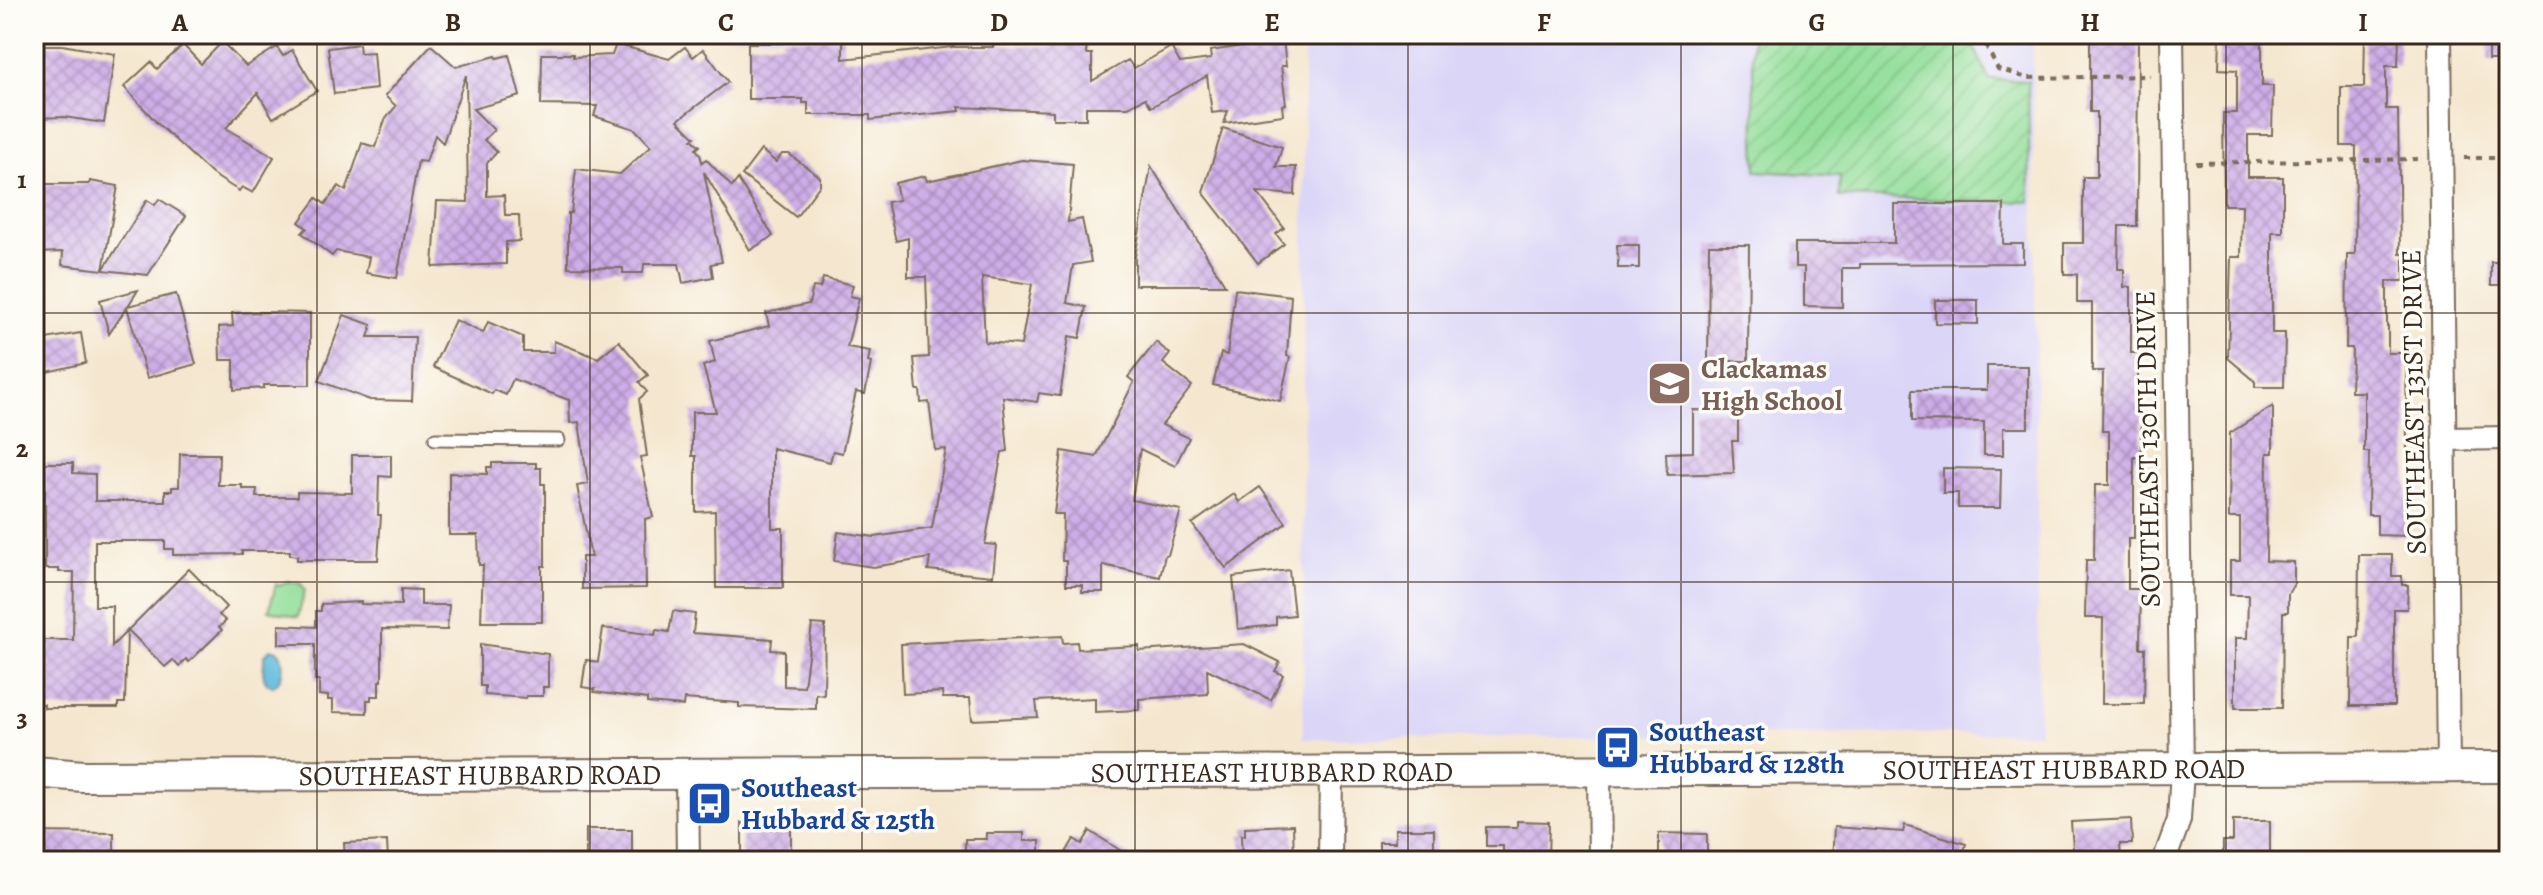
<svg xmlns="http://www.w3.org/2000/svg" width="2543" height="895" font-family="Alegreya,serif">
<defs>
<pattern id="garden-furrows" width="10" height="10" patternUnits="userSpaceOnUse" patternTransform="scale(2)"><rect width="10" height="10" fill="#94df9b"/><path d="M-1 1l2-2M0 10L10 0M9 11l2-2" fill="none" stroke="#80c085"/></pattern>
<pattern id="building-cross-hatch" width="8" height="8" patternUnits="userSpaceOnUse" patternTransform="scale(2)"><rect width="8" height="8" fill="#ceade8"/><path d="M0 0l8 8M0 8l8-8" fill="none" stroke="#a88dbb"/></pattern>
</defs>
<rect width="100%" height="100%" fill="#fdfcf7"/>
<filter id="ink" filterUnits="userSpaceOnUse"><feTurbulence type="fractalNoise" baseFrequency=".0125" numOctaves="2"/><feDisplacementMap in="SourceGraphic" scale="16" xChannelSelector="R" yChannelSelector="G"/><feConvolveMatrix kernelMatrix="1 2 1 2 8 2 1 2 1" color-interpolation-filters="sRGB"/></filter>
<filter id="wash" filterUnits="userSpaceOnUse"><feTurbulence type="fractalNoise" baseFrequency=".006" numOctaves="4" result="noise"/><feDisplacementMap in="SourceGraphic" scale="32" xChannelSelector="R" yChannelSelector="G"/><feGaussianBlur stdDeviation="1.8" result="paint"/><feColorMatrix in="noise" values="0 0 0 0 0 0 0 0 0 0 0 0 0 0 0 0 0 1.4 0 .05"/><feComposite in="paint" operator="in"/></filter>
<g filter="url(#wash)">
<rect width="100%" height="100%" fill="#f5e7cf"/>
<g fill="#dbd6f7">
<path d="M683,34H1248L683,37Z"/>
<path d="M1304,34H2033L2039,733L1303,739Z"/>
</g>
<path fill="#94df9b" stroke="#68845c" stroke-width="2" d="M287,581L301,584L305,590L298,617L269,610L276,584L279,586Z"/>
<path fill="url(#garden-furrows)" stroke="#68845c" stroke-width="2" d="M1968,34L1989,79L2028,81L2030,202L1839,197L1840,176L1756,171L1752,35Z"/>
<path fill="#60bcde" stroke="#4e737e" stroke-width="2" d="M270,649L277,650C286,658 284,680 273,686C259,682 264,666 265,655Z"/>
<g id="blocks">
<g fill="url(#building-cross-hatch)" fill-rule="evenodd">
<path d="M2220,34H2262V86H2273L2272,135H2248V177H2283V232H2272V333H2285L2284,387H2255V381L2228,358L2231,257H2241L2242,205H2224L2223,113H2237V70L2219,69Z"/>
<path d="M2365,34H2399L2398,66H2386V109H2398L2400,254H2404V281H2387V326H2388V353H2406L2408,536L2377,535V515H2368L2369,452H2364V392H2351L2352,348H2346L2347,254H2355L2356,146H2341V87H2364Z"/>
<rect x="2488" y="34" width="21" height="26"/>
<path d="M2090,35H2138L2137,226H2119L2118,269H2124V287H2131V353H2138V401H2141V458L2134,457V539H2128V589H2141L2140,648H2145L2144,704H2102L2103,618H2085L2086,560H2094L2095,485H2109V431H2102L2103,371H2092V303H2077V274H2064V243H2083V177H2097V112H2090Z"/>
<path d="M782,38H843V59L953,47H993V44L1053,47V43H1087L1086,54H1092V81L1128,60L1134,68L1171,47L1180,63L1211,59L1210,51L1283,40L1286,66H1281L1286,104L1282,105L1283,115L1224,123L1228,111L1212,113L1207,76L1151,107L1145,98L1128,107H1086V119H1053V111L959,107L960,111L870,120V115H808V103H803V99H748V43H782Z"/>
<path d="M222,42L246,66L277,47L283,56L292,50L317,91L273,118L258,93L226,128L274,157L253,193L242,187L239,191L212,174L159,125L124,87L151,62L157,69L183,45L201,64Z"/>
<path d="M359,44L360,53L373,52L376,89L334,94L328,48Z"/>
<path d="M616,44L669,59L685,47L693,57L703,49L728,82L678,120L695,137L692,139L700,146L696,149L700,154L702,162L706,159L732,187L738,179L773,236L750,250L704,172L722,262L711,264L713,277L683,283L679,264H644L643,273H623V268L568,267V213H571L576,169L620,174L651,146L635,129L594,116L597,106L541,105L542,54H573V57L612,55Z"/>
<path d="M34,45H62L115,54L104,123L64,117L34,118Z"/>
<path d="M431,45L456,67L496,56L497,58L509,55L520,96L473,109L494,130L484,140L497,152L487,163V196L504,195L505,215H519L520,241L506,242V264L433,267L437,201L468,202L466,75L443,143L435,135L426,162L418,161L397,278L366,273L369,257L336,251L332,256L302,233L307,228L299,222L317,198L325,204L339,186L346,191L362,143L375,147L385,120L396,106L385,96Z"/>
<path d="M1223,128L1282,147L1276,167H1296L1295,195L1257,192L1284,228L1276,234L1284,244L1258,263L1203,192Z"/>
<path d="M761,150L776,162L782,154H789L820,177V185L796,217L742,175Z"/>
<path d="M1022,160L1073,164L1068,222L1082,219L1091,262L1073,265L1067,303L1086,307L1080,338L1069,336L1060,396L1039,393L1037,402L1003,397L1008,451L1002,452L985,544L996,545L993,576L928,570L930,558L873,567L834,561L838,532L875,537L932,528L946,449L935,450L929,402L921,403L920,390H917L914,358L929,357L926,277H908V238L896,241L887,202L899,200L895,183L925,176L927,181ZM982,277L1032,284L1021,345L985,342Z"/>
<path d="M1151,166L1225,285H1135V257Z"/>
<path d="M90,181L118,186L103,270L62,265L63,252L34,253V184H89Z"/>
<path d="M159,199L186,216L148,275L103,270L147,200L155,205Z"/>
<path d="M1894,204H2004L2003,244H2023V263L1860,264V268H1842V307L1804,306V267H1795V243H1894Z"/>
<path d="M1617,245H1639V268H1618Z"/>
<path d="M1709,245H1749L1748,361H1708Z"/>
<rect x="2491" y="262" width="18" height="23"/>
<path d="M823,278L853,285L850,296L859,298L847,347L870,351L868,362L871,363L865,394L856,392L842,453L833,451L830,462L772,448V528H783V588H716L715,511L696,512V456H692V412H716L703,366L715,362L710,341L769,326L766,313L809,304L813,287L820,288Z"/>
<path d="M1235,289L1291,296L1287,356L1290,357L1280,401L1213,385L1221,353L1227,355Z"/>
<path d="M138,290L128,306L176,294L196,364L147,378L127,307L109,334L100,300Z"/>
<path d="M1935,300H1978V324L1935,323Z"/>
<path d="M262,312L310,313V385H264V388L234,390V360H220L219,327L233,326L232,313Z"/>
<path d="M344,315L372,325L368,337H415L412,401L370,400L319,381Z"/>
<path d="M455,320L483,333L488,322L523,337V352H554V341L598,358L619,341L648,375L639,382L647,392L639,399L647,456L640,457L653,517L645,519L646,588L582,589V557H591L577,486L588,484L579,422L570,423L569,400L513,379L506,395L494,390L492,394L433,367Z"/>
<path d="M81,333L86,363L34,375V341Z"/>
<path d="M1156,342L1170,354L1163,363L1192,386L1162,425L1189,438L1175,466L1140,449L1132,500L1181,510L1168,555H1165L1160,577L1103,565V592H1082V585H1066V561H1062L1063,514H1054L1062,451L1096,457L1134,382L1128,377Z"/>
<path d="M1987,366H2028V428H2003V455H1984V422L1912,421V390H1987Z"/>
<path d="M2273,406V453H2267L2266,561L2294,562V584L2288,594V612H2283L2282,708H2235V638H2247L2248,595H2230V561H2240V518H2229L2230,433Z"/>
<path d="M1693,410L1738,411V441H1732L1734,473L1667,475L1666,453L1693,452Z"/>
<path d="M180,454H219L218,485H242V489H257L256,497H297V492L352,493V455H391V477L379,476L378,515H381L378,560H297V556L290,555V551H242V554L173,555V549H165V541H95V606H112V646L127,631L125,703H118V708H44V704H36V686H34L36,644H44V640H73L74,572H59V569H45V463H73V473L95,474V501H165V491H172V487H179Z"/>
<path d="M492,463H536V468H541V484H545V566H542V622H481L483,565H479L478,535H449V473L487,474V467H492Z"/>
<path d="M1943,468L2001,469L2000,508H1958V493H1943Z"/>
<path d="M1260,487L1286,523L1226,568L1192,524L1234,494L1239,502Z"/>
<path d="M2359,555H2392V576H2402V585H2408L2407,609H2394V706H2350L2351,637H2358Z"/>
<path d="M189,569L226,607L219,615L226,621L219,627L222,630L189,662L186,659L179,667L173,660L165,667L128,630Z"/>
<path d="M1289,570L1294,615L1276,617V625L1238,629L1233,577Z"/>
<path d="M401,589L421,590V605H449L447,630L382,629V681H379V696H371V700H367V713L333,712V700H328V696L319,695V680H315V644H279V625L316,627V611H321V604L361,602V604L401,605Z"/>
<path d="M673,611L695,614L693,633L772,639L771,650L784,651V686L804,687L812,624L825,625L824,695L816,694V709L739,707V703L684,699L683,706L647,703V699L594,692L595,689L582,687L586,660L598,662L603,628L655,635L656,630L669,632Z"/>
<path d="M1062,636L1063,643L1077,642L1078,649L1139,646V651L1244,644L1280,662L1275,671L1283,675L1271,700L1207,669L1208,694L1139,699V710L1095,712V698L1036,701L1038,717L972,720L970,698H943L942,692L903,694L901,644Z"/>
<path d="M480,644L548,654V687H543V696H526V698L485,695V686H480Z"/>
<path d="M2131,819L2132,844H2120L2121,861H2074L2071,822Z"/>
<path d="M1517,821L1549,822L1548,861H1503V846H1486V827H1517Z"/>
<path d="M2233,821H2270V861H2223V841H2233Z"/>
<rect x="742" y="823" width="49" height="38"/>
<path d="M1293,825L1294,861H1242L1241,835H1245V827Z"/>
<path d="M1905,825L1966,844L1961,861H1832L1834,827L1903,832Z"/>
<rect x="586" y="829" width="46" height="32"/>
<path d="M1395,829H1434V861H1379V842H1395Z"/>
<path d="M1090,831L1137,861H1061L1074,839L1082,844Z"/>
<path d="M34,832L114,833V861H34Z"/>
<path d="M986,833H1024V841H1040V861H965V839H986Z"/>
<path d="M1659,833L1707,834V861H1659Z"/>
<path d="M387,841L388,861H345L344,843Z"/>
</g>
</g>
</g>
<g filter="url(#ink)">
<use href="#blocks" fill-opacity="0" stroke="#7c6c5c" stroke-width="2"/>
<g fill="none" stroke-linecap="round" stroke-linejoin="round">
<defs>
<path id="service" d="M435,439L559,440"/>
<g id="minor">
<path d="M2440,34L2448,769"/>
<path d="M2444,439L2509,438"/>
<path d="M1599,771L1600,861"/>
<path d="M687,774L688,861"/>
<path d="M1330,861L1331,772"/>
<path d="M2164,861L2179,820L2182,770L2172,34"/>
</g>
<g id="secondary">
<path id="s1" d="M34,772L83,776L2509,767"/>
</g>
</defs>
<use href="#service" stroke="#7c6c5c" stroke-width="15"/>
<use href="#minor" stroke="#7c6c5c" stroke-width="26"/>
<use href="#secondary" stroke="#7c6c5c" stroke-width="34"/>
<g stroke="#7c6c5c" stroke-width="4" stroke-dasharray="6 6" stroke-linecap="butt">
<path d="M1980,34L1998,69L2027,78L2150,76"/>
<path d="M2464,158H2509"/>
<path d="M2196,163L2419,159"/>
</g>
<use href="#service" stroke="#fff" stroke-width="11"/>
<use href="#minor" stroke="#fff" stroke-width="22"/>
<use href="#secondary" stroke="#fff" stroke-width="30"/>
</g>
</g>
<path fill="none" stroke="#3b2a1e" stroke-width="2" stroke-opacity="0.55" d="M317,34V861M590,34V861M862,34V861M1135,34V861M1408,34V861M1681,34V861M1953,34V861M2226,34V861M34,313H2509M34,582H2509"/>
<defs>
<symbol id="school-square" viewBox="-11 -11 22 22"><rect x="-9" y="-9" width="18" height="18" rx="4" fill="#8d6e63" stroke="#fdfcf7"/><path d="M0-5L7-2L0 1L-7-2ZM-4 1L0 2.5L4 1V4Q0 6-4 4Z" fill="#fff"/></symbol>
<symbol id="bus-square" viewBox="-11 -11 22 22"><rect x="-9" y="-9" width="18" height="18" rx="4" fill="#1a4fb4" stroke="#fdfcf7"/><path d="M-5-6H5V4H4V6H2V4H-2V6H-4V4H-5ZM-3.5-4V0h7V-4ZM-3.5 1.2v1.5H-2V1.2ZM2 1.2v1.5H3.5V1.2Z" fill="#fff"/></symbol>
</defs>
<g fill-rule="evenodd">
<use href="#school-square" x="1644" y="358" width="51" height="51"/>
<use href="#bus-square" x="1592" y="722" width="51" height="51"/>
<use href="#bus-square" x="684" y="778" width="51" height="51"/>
</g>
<g text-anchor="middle" stroke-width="7" stroke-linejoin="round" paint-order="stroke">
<g font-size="28" font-weight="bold" fill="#785e54" stroke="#fdfcf7" text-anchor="start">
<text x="1701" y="378">Clackamas<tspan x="1701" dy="32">High School</tspan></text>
</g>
<g font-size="28" fill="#3b2a1e" stroke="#fdfcf7">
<text transform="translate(2413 402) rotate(-91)" y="10">SOUTHEAST 131ST DRIVE</text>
<text transform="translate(2147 449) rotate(-91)" y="10">SOUTHEAST 130TH DRIVE</text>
<text dy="10" stroke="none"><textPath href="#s1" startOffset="2030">SOUTHEAST HUBBARD ROAD</textPath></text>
<text dy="10" stroke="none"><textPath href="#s1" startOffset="1238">SOUTHEAST HUBBARD ROAD</textPath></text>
<text dy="10" stroke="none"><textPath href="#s1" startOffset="446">SOUTHEAST HUBBARD ROAD</textPath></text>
</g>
<g font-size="28" font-weight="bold" fill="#164399" stroke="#fdfcf7" text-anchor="start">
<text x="1649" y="741">Southeast<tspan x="1649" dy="32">Hubbard &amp; 128th</tspan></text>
<text x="741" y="797">Southeast<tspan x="741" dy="32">Hubbard &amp; 125th</tspan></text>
</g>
</g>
<rect width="2543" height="895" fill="none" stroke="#fdfcf7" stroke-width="88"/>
<rect x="44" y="44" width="2455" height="807" fill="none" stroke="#3b2a1e" stroke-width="3"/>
<g font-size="26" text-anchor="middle" font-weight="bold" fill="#3b2a1e">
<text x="180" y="31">A</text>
<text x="453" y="31">B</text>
<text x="726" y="31">C</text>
<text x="999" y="31">D</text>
<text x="1272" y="31">E</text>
<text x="1544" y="31">F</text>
<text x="1817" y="31">G</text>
<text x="2090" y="31">H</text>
<text x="2363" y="31">I</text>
<text x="22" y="188">1</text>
<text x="22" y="457">2</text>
<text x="22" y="726">3</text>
</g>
</svg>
